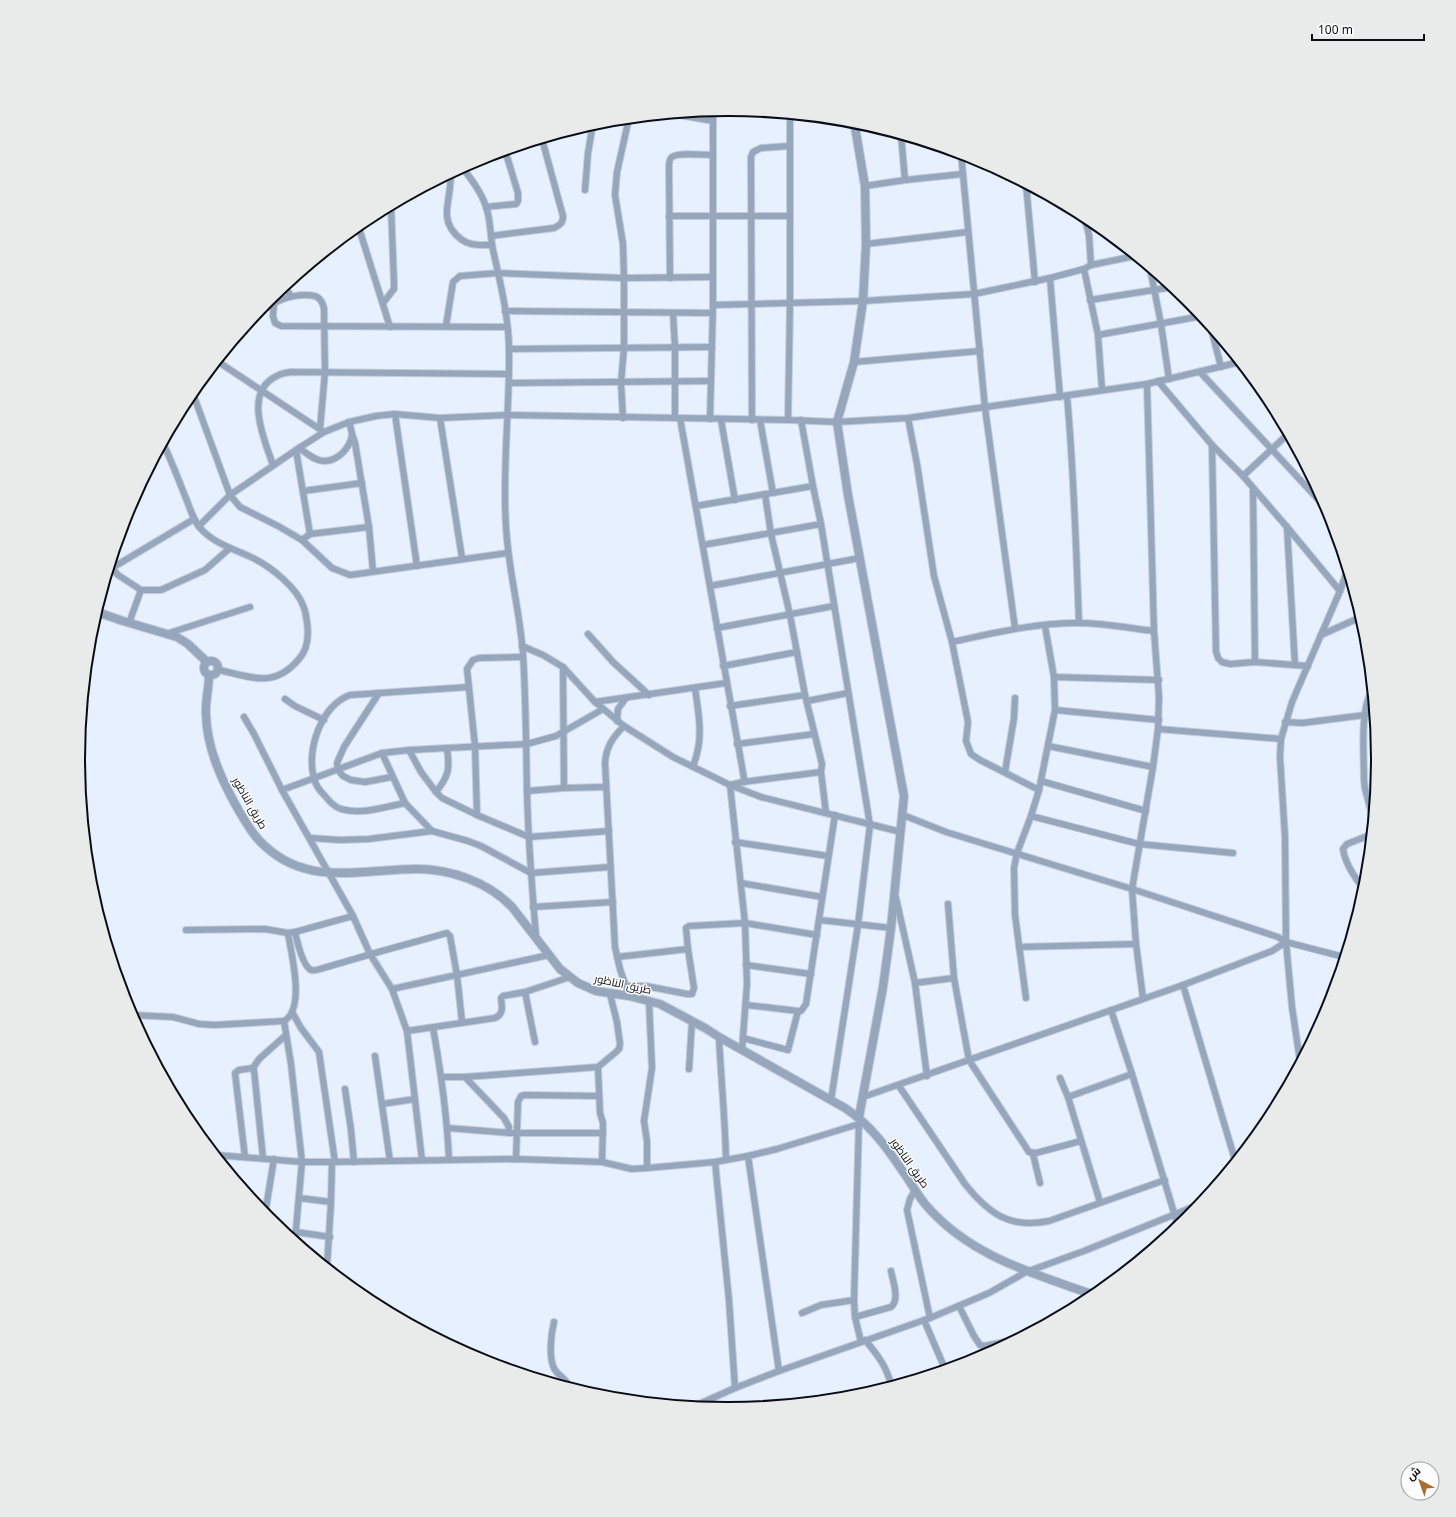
<svg xmlns="http://www.w3.org/2000/svg" width="1456" height="1517" font-family="'Noto Sans',Cairo,sans-serif">
<rect width="100%" height="100%" fill="#e7f0fe"/>
<g fill="none" stroke-linecap="round" stroke-linejoin="round">
<defs>
<g id="minor">
<path d="M765,112V114"/>
<path d="M674,114L713,121"/>
<path d="M901,135L905,180"/>
<path d="M961,153L985,408L1015,628"/>
<path d="M462,167C471,179 482,193 486,207C491,220 490,236 493,250C500,281 509,318 509,350C510,409 502,467 506,526C508,569 520,611 523,654C526,700 526,745 527,791C528,839 532,888 536,936"/>
<path d="M451,173C451,186 448,198 447,210C445,229 462,245 479,245C483,245 488,245 492,245"/>
<path d="M1026,184L1035,282"/>
<path d="M865,186L905,180L963,174"/>
<path d="M585,190L588,153L593,123"/>
<path d="M486,207L516,204L518,201V193L505,150"/>
<path d="M669,216H789"/>
<path d="M1084,216L1089,235L1091,265"/>
<path d="M358,225L390,327"/>
<path d="M491,236L554,228C560,225 563,223 563,216L542,139"/>
<path d="M866,244L968,232"/>
<path d="M1150,268L1161,324L1169,379"/>
<path d="M1084,269L1098,335L1102,390"/>
<path d="M670,278L669,168C669,165 669,160 671,158C675,152 705,155 713,155"/>
<path d="M1050,278L1060,397"/>
<path d="M284,286L291,296"/>
<path d="M1090,300L1173,287"/>
<path d="M274,303L273,316L275,323L281,326L507,327"/>
<path d="M383,303L394,289V283L391,205"/>
<path d="M713,305L863,301L974,294L1050,278L1084,269L1091,265L1135,256"/>
<path d="M259,311C275,302 287,295 306,295C316,295 321,297 324,308L325,372L320,429"/>
<path d="M505,311L712,313"/>
<path d="M673,313L675,347V418"/>
<path d="M446,326L453,282L460,276L498,273L624,278L713,277"/>
<path d="M1211,328L1221,367"/>
<path d="M1098,335L1202,316"/>
<path d="M509,349L712,347"/>
<path d="M217,361L321,430"/>
<path d="M854,362L980,351"/>
<path d="M1239,362L1248,373"/>
<path d="M1200,372L1329,511"/>
<path d="M1158,381L1212,445L1243,476L1287,527L1340,591"/>
<path d="M510,383L711,381"/>
<path d="M192,391L230,495L240,507L278,526L302,540L332,568L350,575L508,553"/>
<path d="M1067,396C1074,472 1076,547 1079,623"/>
<path d="M395,414L417,566"/>
<path d="M440,418L462,558"/>
<path d="M623,418L621,383L624,348V278L623,244L615,195L617,172L629,118"/>
<path d="M680,418L744,778L743,782L730,785L745,923L747,984L742,1050"/>
<path d="M908,418L917,464L934,576L952,642L968,722L966,741L968,746L971,754L980,760L1039,790"/>
<path d="M710,419L713,305V110"/>
<path d="M721,420L735,500"/>
<path d="M752,420L751,157L753,152L761,148L789,146"/>
<path d="M760,420L773,493"/>
<path d="M788,420L790,303V115"/>
<path d="M801,420L813,486L821,524L870,825L858,925L831,1100"/>
<path d="M352,434L355,443L369,527L373,571"/>
<path d="M163,443C171,460 178,478 185,496C190,507 193,522 203,531C216,544 236,550 253,558C271,567 298,588 304,608C306,612 306,618 307,622C309,636 308,649 299,659C274,689 251,677 219,670"/>
<path d="M1212,445L1216,651L1218,658L1222,662L1230,664L1255,662L1308,666"/>
<path d="M299,448C307,453 314,461 324,461C338,461 350,448 352,435C352,431 350,426 349,422"/>
<path d="M296,450L310,534"/>
<path d="M273,465C264,439 242,390 279,375C282,373 287,373 291,372L508,374"/>
<path d="M1243,476L1288,434"/>
<path d="M1253,489L1255,662"/>
<path d="M303,491L362,483"/>
<path d="M765,494L771,534L790,615L805,695L822,764L821,772L826,813"/>
<path d="M696,506L813,486"/>
<path d="M194,519L112,568L118,575L141,590H161L205,570L230,548"/>
<path d="M199,526L230,495L299,448L324,432L349,422L376,416L395,414L440,418L507,415L788,420L837,422L908,418L1147,384L1240,362"/>
<path d="M1287,527L1295,665"/>
<path d="M302,540L310,534L369,527"/>
<path d="M703,545L821,524"/>
<path d="M710,586L860,558"/>
<path d="M129,623L141,590"/>
<path d="M717,628L834,606"/>
<path d="M166,634L250,607"/>
<path d="M588,634L613,662L649,695"/>
<path d="M1321,635L1361,617"/>
<path d="M952,642C993,633 1035,623 1078,623C1103,623 1129,628 1154,631"/>
<path d="M522,646L543,655L563,667L595,702L624,726L673,757L730,785L761,797L901,832"/>
<path d="M723,666L797,652"/>
<path d="M563,667L564,788"/>
<path d="M1054,677L1159,680"/>
<path d="M1371,692C1360,712 1364,756 1364,780L1365,789L1372,815"/>
<path d="M379,693L344,747L337,763L338,770L343,776L351,780L365,782L392,777"/>
<path d="M285,699L295,706L324,720"/>
<path d="M807,701L848,693"/>
<path d="M595,702L726,683"/>
<path d="M730,706L805,695"/>
<path d="M1055,710L1159,720"/>
<path d="M244,717L254,734L282,790L353,916L370,954L392,989L407,1031L422,1160"/>
<path d="M617,721L618,709L626,698"/>
<path d="M1285,722L1302,723L1365,715"/>
<path d="M624,726C613,737 606,747 605,763L615,947L620,969L629,996"/>
<path d="M1158,729L1281,739"/>
<path d="M737,744L814,734"/>
<path d="M1048,746L1153,767"/>
<path d="M409,750L421,772L436,792L442,798L477,815L529,837L609,831"/>
<path d="M382,753L405,803L432,831L468,841L481,846L531,873L610,867"/>
<path d="M693,766C704,739 699,716 695,688"/>
<path d="M1005,772L1014,718L1015,698"/>
<path d="M1041,781L1146,811"/>
<path d="M743,782L821,772"/>
<path d="M282,790L382,753L409,750L527,744L556,736L603,709"/>
<path d="M527,791L564,788L606,787"/>
<path d="M436,792C449,776 450,769 447,748"/>
<path d="M405,803C384,807 362,815 341,809C335,807 329,801 325,796C320,791 315,785 314,778C306,750 321,706 350,695L469,687"/>
<path d="M477,815L475,746L467,669L473,660L479,658L523,657"/>
<path d="M903,815L946,832L1132,889L1278,937L1286,942L1344,957"/>
<path d="M1031,816L1139,844L1233,853"/>
<path d="M310,838L340,840L369,839L432,831"/>
<path d="M735,842L828,856"/>
<path d="M741,883L822,897"/>
<path d="M1364,889C1355,878 1345,864 1343,849L1347,844L1370,835"/>
<path d="M896,898L915,983L927,1076"/>
<path d="M948,904L954,978L969,1060L1029,1152L1036,1153L1081,1141"/>
<path d="M533,907L613,902"/>
<path d="M353,916L295,932C297,941 303,966 311,970C314,971 317,970 320,969L382,951L447,933L450,936L457,975L462,1022"/>
<path d="M820,920L891,928"/>
<path d="M186,930L265,929L288,933"/>
<path d="M1019,947L1136,944"/>
<path d="M617,957L688,949L686,928L689,926L745,923L817,935"/>
<path d="M746,965L811,974"/>
<path d="M915,983L954,978"/>
<path d="M1183,985L1235,1160"/>
<path d="M626,986H646L687,994H692L694,988L688,949"/>
<path d="M392,989L549,955"/>
<path d="M525,992L535,1042"/>
<path d="M1026,998L1015,915L1014,868L1017,853L1031,816L1039,790L1055,710L1054,677L1045,626"/>
<path d="M1143,998L1136,944L1132,889L1153,767L1158,729L1159,697L1154,631L1147,384"/>
<path d="M746,1005L798,1011H801L806,1004L835,815"/>
<path d="M1111,1010L1132,1074L1178,1226"/>
<path d="M292,1012L301,1028L319,1052L335,1162"/>
<path d="M132,1015L173,1017L199,1024L215,1025L284,1021C306,1009 291,953 288,933L295,932"/>
<path d="M284,1021L291,1064L302,1162L295,1240"/>
<path d="M433,1028C441,1072 447,1115 449,1160"/>
<path d="M407,1031L495,1018C504,1014 502,1007 501,998L503,996L525,992L570,977"/>
<path d="M719,1037C721,1078 725,1118 726,1159"/>
<path d="M743,1038L788,1050L798,1011"/>
<path d="M375,1056L390,1161"/>
<path d="M1300,1061L1292,1007L1286,942L1285,837L1280,757L1281,739L1292,702L1340,591L1347,571"/>
<path d="M598,1067L600,1113L603,1123L602,1162"/>
<path d="M253,1068L254,1070L263,1158"/>
<path d="M689,1069L692,1022"/>
<path d="M442,1077H465L598,1067L616,1052L619,1049L620,1044L617,1022L610,994"/>
<path d="M465,1077L504,1118L509,1127L508,1133"/>
<path d="M1060,1078L1068,1097"/>
<path d="M899,1086L965,1184C989,1214 1010,1229 1049,1221L1165,1180"/>
<path d="M345,1089L351,1130L354,1162"/>
<path d="M863,1097L1183,985L1272,951L1286,942"/>
<path d="M382,1104L415,1099"/>
<path d="M859,1120L854,1300L855,1317L861,1342"/>
<path d="M448,1128L510,1133H603"/>
<path d="M1033,1154L1040,1183"/>
<path d="M216,1155L302,1162H332L516,1159L602,1162L632,1169L647,1168L715,1162L748,1156L777,1149L859,1124"/>
<path d="M748,1156L779,1371"/>
<path d="M245,1157L235,1073L239,1070L253,1068L259,1059L286,1035"/>
<path d="M516,1159L518,1102L521,1096L525,1095L599,1096"/>
<path d="M715,1162L729,1300L735,1388"/>
<path d="M647,1168V1141L644,1121L652,1068L649,1001"/>
<path d="M915,1190L910,1199L907,1210L930,1318"/>
<path d="M299,1198L331,1202"/>
<path d="M1100,1202L1068,1097L1132,1074"/>
<path d="M265,1214L274,1159"/>
<path d="M296,1232L330,1237"/>
<path d="M327,1267L331,1202L332,1162"/>
<path d="M959,1306L974,1336L980,1345L984,1346L1010,1341"/>
<path d="M802,1313L821,1305L854,1300"/>
<path d="M855,1317L891,1307C900,1300 893,1281 891,1271"/>
<path d="M924,1320L945,1369"/>
<path d="M554,1322C551,1334 548,1359 555,1370C559,1376 566,1379 569,1386"/>
<path d="M865,1340C877,1354 887,1367 891,1385"/>
<path d="M697,1405L735,1388L779,1371L930,1318L989,1293L1026,1272L1084,1251L1198,1205"/>
</g>
<g id="tertiary">
<path d="M854,121L865,186L866,244L863,301L854,362L837,422L848,495L904,796L891,928L883,987L859,1117"/>
<path d="M97,612L123,621L177,637L188,644L207,662"/>
<circle cx="211" cy="668" r="7"/>
<path d="M209,675C209,688 205,702 206,715C207,749 222,781 239,811C247,824 254,837 266,847C310,887 364,869 416,869C451,869 488,882 512,907L560,969L578,983L596,991L629,996L660,1004L705,1028L719,1037L845,1108C871,1125 887,1148 904,1173C911,1183 917,1194 925,1204C969,1256 1032,1273 1094,1295"/>
</g>
</defs>
<use href="#minor" stroke="#c3ccd9" stroke-width="8"/>
<use href="#tertiary" stroke="#c3ccd9" stroke-width="10"/>
<use href="#minor" stroke="#96a6bc" stroke-width="6"/>
<use href="#tertiary" stroke="#96a6bc" stroke-width="8"/>
</g>
<g text-anchor="middle" stroke-width="3" stroke-linejoin="round" paint-order="stroke">
<g font-size="11" fill="#080d15" stroke="#fdfdfd">
<text transform="translate(250 803) rotate(60)" y="4">طريق الناظور</text>
<text transform="translate(623 984) rotate(12)" y="4">طريق الناظور</text>
<text transform="translate(910 1163) rotate(55)" y="4">طريق الناظور</text>
</g>
</g>
<path d="M0 0H1456V1517H0ZM85 759a643 643 0 1 1 1286 0a643 643 0 1 1-1286 0Z" fill="#e9eaea" fill-rule="evenodd"/>
<path fill="none" stroke="#080d15" stroke-width="2" d="M85 759a643 643 0 1 1 1286 0a643 643 0 1 1-1286 0Z"/>
<g transform="translate(1420 1481) rotate(319)"><circle r="19" fill="#fdfdfd" stroke="#9b9da0"/>
<path d="M0-3L7 15L0 10L-7 15Z" fill="#a96e2f"/>
<text y="-6" font-size="11" font-weight="bold" text-anchor="middle" fill="#080d15">ش</text>
</g>
<path d="M1312 34v6h112v-6" fill="none" stroke="#080d15" stroke-width="2"/>
<text x="1318" y="34" font-size="12" fill="#080d15" stroke="#fdfdfd" stroke-width="3" paint-order="stroke">100 m</text>
</svg>
